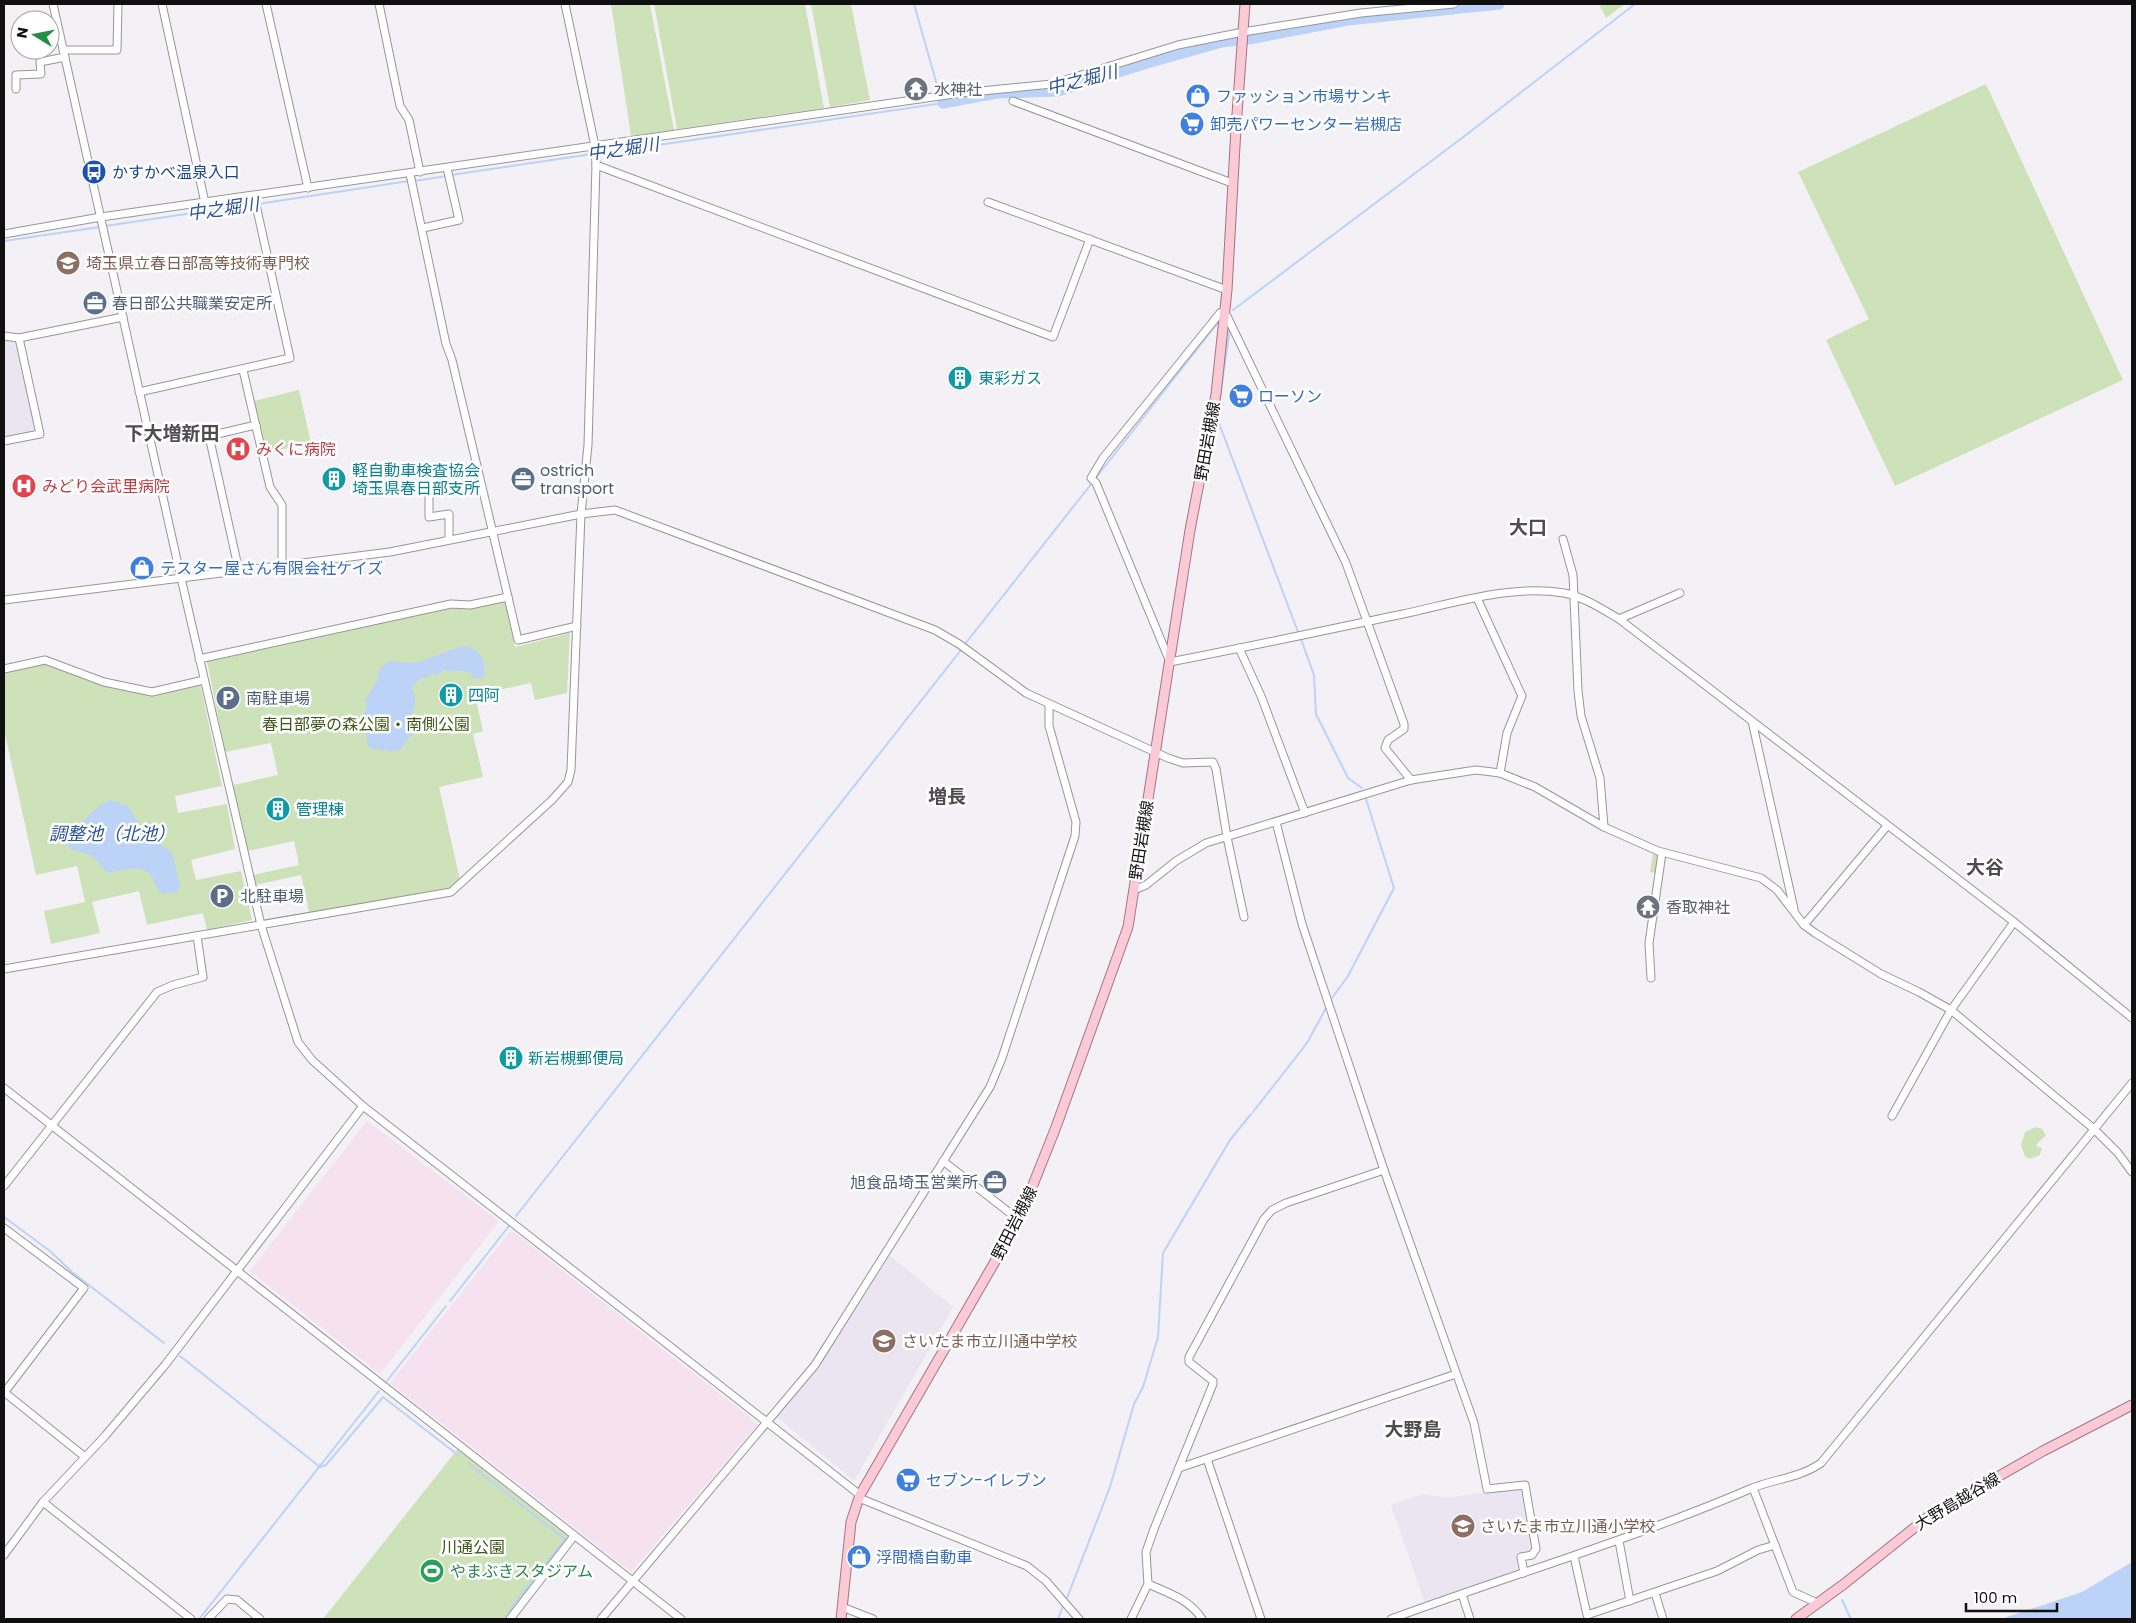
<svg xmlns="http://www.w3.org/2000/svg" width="2136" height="1623" font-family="Poppins,'Noto Sans JP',sans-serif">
<rect width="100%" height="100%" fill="#f3f1f6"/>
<g fill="#eae5f0">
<path d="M4,339L16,340L35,431L4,439Z"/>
<path d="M890,1256L953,1307L854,1481L777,1417L812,1375Z"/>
<path d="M1518,1487L1521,1490L1532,1548L1530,1552L1517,1554L1519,1568L1517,1572L1427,1602L1424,1601L1391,1505L1423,1494L1446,1498Z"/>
</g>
<g fill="#f6e1f0">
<path d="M367,1121L499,1221L380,1374L250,1271Z"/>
<path d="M511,1230L758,1424L631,1572L390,1383Z"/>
</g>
<g fill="#cee2ba">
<path d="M611,4H650L674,130L631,136Z"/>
<path d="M654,4H805L824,108L677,129Z"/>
<path d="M811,4H851L870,100L830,107Z"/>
<path d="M1599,4H1625L1606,18Z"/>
<path d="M1986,84L2123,380L1895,486L1826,340L1869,319L1798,172Z"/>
<path d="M299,390L311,443L266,453L254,401Z"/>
<path d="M505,601L515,647L570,633L567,693L535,700L531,683L475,695L483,731L473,734L483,777L439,787L460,880L450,889L309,912L301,875L255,885L253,875L299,865L294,841L248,851L233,785L278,775L271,743L225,752L207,661L450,606L471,608Z"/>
<path d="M45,661L152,694L200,683L222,786L175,796L178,813L227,804L235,849L191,860L196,880L241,871L252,920L207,930L203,913L147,925L139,891L92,902L100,933L51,944L44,911L85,902L77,866L36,875L4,729V671Z"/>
<path d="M1653,854L1659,856L1656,873L1650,872Z"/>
<path d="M2036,1127L2042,1129L2046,1135L2037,1144V1147L2042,1148L2040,1155L2029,1159L2025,1156L2021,1145L2025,1132Z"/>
<path d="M460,1446L574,1536L510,1619H323Z"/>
</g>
<g fill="#bcd2f6">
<path d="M462,646C479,646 488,663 484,678L477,679L470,676L472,673C462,669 453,673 443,670L440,674L434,675L433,672L428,677L420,678L411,689C417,695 416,706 412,712C420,727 408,739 400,750L389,752L385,749L383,752L380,748L376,750L368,747L365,724L362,721L367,706L365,701L378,679L380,668L389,661L416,663Z"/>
<path d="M111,800L128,806L144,833L172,852L180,886L176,892L162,894C157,890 156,883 152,877C143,862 121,871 108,873L91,855L70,849L66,841L67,837C83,825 92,807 111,800Z"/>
<path d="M2132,1562V1619H2001L2082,1592Z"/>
</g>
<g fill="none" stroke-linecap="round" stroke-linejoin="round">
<g stroke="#bcd2f6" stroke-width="2">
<path d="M914,4L937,85L941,93"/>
<path d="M597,154L943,103V99"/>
<path d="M451,175L592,154"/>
<path d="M414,181L447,176"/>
<path d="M258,204L409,181"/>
<path d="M105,226L254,204"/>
<path d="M4,241L100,227"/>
<path d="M1233,310L1462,138L1635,4"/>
<path d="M1230,328L1217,418L1298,632"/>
<path d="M1095,479L1220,320"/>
<path d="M1301,639L1314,675L1316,714L1348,778L1362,788"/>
<path d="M965,644L1092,483"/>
<path d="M1332,998L1348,976L1394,888L1366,799"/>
<path d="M1253,1112L1307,1043L1326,1008"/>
<path d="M516,1216L961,650"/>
<path d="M4,1217L50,1251L72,1272L164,1343"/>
<path d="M450,1301L509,1226"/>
<path d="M180,1356L320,1467L326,1465L383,1397L458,1455"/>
<path d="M387,1381L446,1306"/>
<path d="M469,1464L565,1539L512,1606L509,1614"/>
<path d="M1067,1598L1110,1487L1134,1404L1143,1387L1158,1337L1163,1253L1230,1140L1251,1114"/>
<path d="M1842,1600L1851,1619"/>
<path d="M200,1618L379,1391"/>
<path d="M1058,1619L1063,1606"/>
</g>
<g stroke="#bcd2f6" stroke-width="11">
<path d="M1249,39L1348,20L1499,4"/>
<path d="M943,103L997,93L1058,91L1147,63L1222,42L1238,40"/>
</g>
<defs>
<g id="minor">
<path d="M53,4L181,578L261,925L298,1042L312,1060L363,1106L860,1495"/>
<path d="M162,4L205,203"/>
<path d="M266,4L308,188"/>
<path d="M379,4L400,106L409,120L420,172"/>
<path d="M63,50H117L118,4"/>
<path d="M16,89V75L41,74L40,62L65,57"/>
<path d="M1013,101L1232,183"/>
<path d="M596,165L1053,337L1090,239"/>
<path d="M410,174L446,344L452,360L508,597"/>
<path d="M988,202L1227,290"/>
<path d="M423,228L459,220L447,168"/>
<path d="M4,234L101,217L961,93L1052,84L1178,45L1243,32L1361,13L1454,4"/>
<path d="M4,336L19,338L40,434L4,441"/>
<path d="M19,338L123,317"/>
<path d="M243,370L270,487L282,505V565"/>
<path d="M139,392L290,358L254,196"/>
<path d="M429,492V517L449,514V539"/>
<path d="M1563,539L1573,575L1578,691L1581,716L1600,778L1604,827"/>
<path d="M239,571L209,436L256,425"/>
<path d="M1477,598L1522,696L1507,733L1500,773"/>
<path d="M4,600L390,552L581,514L615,510L935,630L959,644L1026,693L1168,758L1183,763L1213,762L1216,769L1227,837L1244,917"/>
<path d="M1619,619L1680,593"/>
<path d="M1239,648L1261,696L1305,813"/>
<path d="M199,659L451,604L470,605L508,597L518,640L577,626"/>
<path d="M4,669L45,660L104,682L152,692L204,680"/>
<path d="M1752,721L1794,909"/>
<path d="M1411,780L1385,748L1388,740L1404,729V724L1346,563L1225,312L1220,313L1103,458L1091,478L1096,483L1170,662C1248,647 1326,630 1403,614C1454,603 1512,584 1564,593C1584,597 1602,609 1619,619L2014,922L2132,1018"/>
<path d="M1276,822L1302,924L1384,1170L1474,1423L1487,1489L1525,1485L1536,1549L1532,1555L1521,1557L1524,1573"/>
<path d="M1134,890L1146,885L1176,861L1206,843L1411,780L1476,770L1500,773L1535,787L1604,827L1658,851L1761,878L1777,890L1804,925L1815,933L1881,974L1919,992L1951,1010L2094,1129L2118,1153L2132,1172"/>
<path d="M1804,925L1887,826"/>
<path d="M4,969L451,892L552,800L568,782L571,770L581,514L588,445L596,165L595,146L565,4"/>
<path d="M1651,978L1649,943L1662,853"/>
<path d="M4,1088L681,1619"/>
<path d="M1892,1116L1951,1010L2014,922"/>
<path d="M943,1161L1019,1220"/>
<path d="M4,1186L157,992L173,985L203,977L197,936"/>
<path d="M4,1228L84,1288L4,1393"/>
<path d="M4,1392L85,1457"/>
<path d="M1207,1459L1261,1619"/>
<path d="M1179,1468L1456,1374"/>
<path d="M1753,1488L1793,1592L1817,1603"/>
<path d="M859,1498L1027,1566L1046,1581L1079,1619"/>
<path d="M43,1502L191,1619"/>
<path d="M1619,1541L1630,1601"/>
<path d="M4,1555L43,1502L105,1436L165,1365L363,1106"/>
<path d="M1574,1556L1587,1615L1717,1571L1758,1550L1775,1545"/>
<path d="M1148,1584C1169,1593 1190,1600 1202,1619"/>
<path d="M1655,1593L1663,1619"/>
<path d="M1462,1594L1470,1619"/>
<path d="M842,1607L873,1619"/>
<path d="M208,1619L227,1599L237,1600L260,1619"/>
<path d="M510,1619L574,1536"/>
<path d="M601,1619L815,1365L990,1087L1002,1058L1075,836L1076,822L1049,726V704"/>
<path d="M1131,1619L1148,1584L1146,1552L1154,1529L1213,1384V1381L1189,1362V1357L1264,1219L1272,1210L1286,1203L1384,1170"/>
<path d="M1391,1619C1511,1575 1633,1539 1750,1489C1773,1479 1800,1478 1821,1463L2132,1083"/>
</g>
<g id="major">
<path d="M841,1619L851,1522L860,1495L1019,1220L1056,1127L1128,927L1190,530L1216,394L1227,290L1236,128L1245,4"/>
<path d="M1796,1619L1844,1584L1929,1516L2043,1451L2132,1405"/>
</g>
</defs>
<use href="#minor" stroke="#97959a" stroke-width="9"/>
<use href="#major" stroke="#a67380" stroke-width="11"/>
<use href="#minor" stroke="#fff" stroke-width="7"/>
<use href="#major" stroke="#facbd6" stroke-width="9"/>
</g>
<defs>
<symbol id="temple-disc" viewBox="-11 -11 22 22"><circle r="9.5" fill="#6b7280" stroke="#fff"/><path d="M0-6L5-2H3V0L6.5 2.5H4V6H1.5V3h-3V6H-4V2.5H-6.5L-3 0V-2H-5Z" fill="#fff"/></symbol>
<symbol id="shop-disc" viewBox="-11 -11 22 22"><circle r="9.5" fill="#3f7fe0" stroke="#fff"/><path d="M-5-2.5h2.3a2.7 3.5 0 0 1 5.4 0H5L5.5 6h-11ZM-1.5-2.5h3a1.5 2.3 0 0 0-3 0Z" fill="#fff"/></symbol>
<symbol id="supermarket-disc" viewBox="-11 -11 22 22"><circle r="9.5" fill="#3f7fe0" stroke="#fff"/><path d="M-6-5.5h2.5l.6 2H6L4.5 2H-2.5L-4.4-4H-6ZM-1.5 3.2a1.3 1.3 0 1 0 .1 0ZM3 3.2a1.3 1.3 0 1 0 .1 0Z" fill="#fff"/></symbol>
<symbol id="bus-disc" viewBox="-11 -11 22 22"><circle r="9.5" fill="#1a4fb4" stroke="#fff"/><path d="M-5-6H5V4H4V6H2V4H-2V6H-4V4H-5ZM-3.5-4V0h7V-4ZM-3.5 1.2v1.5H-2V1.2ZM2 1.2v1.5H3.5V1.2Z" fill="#fff"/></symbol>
<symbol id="university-disc" viewBox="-11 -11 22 22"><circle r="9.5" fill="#8d6e63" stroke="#fff"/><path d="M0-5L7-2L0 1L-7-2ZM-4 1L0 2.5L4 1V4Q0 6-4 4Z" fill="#fff"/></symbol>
<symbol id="office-disc" viewBox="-11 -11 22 22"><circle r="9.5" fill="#5c6f8a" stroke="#fff"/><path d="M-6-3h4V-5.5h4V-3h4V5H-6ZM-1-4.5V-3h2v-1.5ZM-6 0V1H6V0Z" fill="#fff"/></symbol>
<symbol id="building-disc" viewBox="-11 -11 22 22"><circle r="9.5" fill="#0f9aa8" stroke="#fff"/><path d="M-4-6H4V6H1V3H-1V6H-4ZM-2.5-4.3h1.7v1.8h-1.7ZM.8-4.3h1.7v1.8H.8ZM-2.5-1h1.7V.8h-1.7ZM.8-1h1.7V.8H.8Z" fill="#fff"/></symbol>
<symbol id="hospital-disc" viewBox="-11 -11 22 22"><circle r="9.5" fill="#e0444e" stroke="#fff"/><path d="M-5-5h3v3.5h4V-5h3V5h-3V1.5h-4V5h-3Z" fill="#fff"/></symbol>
<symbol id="parking-disc" viewBox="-11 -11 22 22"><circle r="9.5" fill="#5c6f8a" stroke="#fff"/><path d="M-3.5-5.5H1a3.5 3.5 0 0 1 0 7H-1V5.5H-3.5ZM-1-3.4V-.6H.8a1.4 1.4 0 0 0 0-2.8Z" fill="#fff"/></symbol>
<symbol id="school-disc" viewBox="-11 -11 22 22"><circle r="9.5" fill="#8d6e63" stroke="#fff"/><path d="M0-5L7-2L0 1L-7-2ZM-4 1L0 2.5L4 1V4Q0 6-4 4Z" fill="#fff"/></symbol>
<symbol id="stadium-disc" viewBox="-11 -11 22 22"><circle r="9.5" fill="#2e9e5b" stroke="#fff"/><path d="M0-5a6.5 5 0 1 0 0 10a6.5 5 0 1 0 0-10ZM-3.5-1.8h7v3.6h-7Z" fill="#fff"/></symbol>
</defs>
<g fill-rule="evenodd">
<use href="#temple-disc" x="902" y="75" width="28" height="28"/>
<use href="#shop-disc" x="1184" y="82" width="28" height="28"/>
<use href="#supermarket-disc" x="1178" y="110" width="28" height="28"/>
<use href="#bus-disc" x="80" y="158" width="28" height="28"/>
<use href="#university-disc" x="54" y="249" width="28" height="28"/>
<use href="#office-disc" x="81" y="289" width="28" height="28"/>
<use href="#building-disc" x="946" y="364" width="28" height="28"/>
<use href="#supermarket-disc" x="1227" y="382" width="28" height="28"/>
<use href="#hospital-disc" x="224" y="435" width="28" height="28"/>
<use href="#building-disc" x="320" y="465" width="28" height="28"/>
<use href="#office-disc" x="509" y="465" width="28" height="28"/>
<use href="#hospital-disc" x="10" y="472" width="28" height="28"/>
<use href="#shop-disc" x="128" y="554" width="28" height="28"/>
<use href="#building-disc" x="437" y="681" width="28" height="28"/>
<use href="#parking-disc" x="214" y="684" width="28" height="28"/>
<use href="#building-disc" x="264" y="795" width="28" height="28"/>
<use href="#parking-disc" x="208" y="882" width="28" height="28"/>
<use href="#temple-disc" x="1634" y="893" width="28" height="28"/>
<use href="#building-disc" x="497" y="1044" width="28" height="28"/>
<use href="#office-disc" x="981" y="1168" width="28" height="28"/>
<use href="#school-disc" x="870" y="1327" width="28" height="28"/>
<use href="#supermarket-disc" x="894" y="1466" width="28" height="28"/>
<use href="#school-disc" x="1449" y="1512" width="28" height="28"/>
<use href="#shop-disc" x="845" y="1543" width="28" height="28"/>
<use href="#stadium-disc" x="418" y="1557" width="28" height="28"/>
</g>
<g text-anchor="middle" stroke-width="5" stroke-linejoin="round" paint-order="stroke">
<g font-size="16" fill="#5b616d" stroke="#fff" text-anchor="start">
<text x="934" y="95">水神社</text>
<text x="1666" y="913">香取神社</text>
</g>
<g font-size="16" fill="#366cbe" stroke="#fff" text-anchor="start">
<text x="1216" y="102">ファッション市場サンキ</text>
<text x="1210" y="130">卸売パワーセンター岩槻店</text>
<text x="1258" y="402">ローソン</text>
<text x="160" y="574">テスター屋さん有限会社ケイズ</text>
<text x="926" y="1486">セブン-イレブン</text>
<text x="876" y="1563">浮間橋自動車</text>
</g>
<g font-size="16" fill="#164399" stroke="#fff" text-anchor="start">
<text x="112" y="178">かすかべ温泉入口</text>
</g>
<g font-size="16" fill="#785e54" stroke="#fff" text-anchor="start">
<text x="86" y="269">埼玉県立春日部高等技術専門校</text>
<text x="902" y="1347">さいたま市立川通中学校</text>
<text x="1480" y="1532">さいたま市立川通小学校</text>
</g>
<g font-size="16" fill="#4e5e75" stroke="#fff" text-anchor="start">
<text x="112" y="309">春日部公共職業安定所</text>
<text x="540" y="476">ostrich<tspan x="540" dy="18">transport</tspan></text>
<text x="246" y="704">南駐車場</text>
<text x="240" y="902">北駐車場</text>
<text x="978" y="1188" text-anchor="end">旭食品埼玉営業所</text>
</g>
<g font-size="16" fill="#0d838f" stroke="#fff" text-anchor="start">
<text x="978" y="384">東彩ガス</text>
<text x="352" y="476">軽自動車検査協会<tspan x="352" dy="18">埼玉県春日部支所</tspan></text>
<text x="468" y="701">四阿</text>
<text x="296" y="815">管理棟</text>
<text x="528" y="1064">新岩槻郵便局</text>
</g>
<g font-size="16" fill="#111011" stroke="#fff">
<text transform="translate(1207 441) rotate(-80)" y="6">野田岩槻線</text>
<text transform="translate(1141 840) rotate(-81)" y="6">野田岩槻線</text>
<text transform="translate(1014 1223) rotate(-63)" y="6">野田岩槻線</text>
<text transform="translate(1957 1501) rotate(-31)" y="6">大野島越谷線</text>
</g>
<g font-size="16" fill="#be3a42" stroke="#fff" text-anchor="start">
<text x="256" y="455">みくに病院</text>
<text x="42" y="492">みどり会武里病院</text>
</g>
<g font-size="16" fill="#3d5815" stroke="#fff">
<text x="366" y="730">春日部夢の森公園・南側公園</text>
<text x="473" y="1553">川通公園</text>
</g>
<g font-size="16" fill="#27864d" stroke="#fff" text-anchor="start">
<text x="450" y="1577">やまぶきスタジアム</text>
</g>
<g font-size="18" font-style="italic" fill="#2b5399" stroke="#fff">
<text transform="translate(1082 80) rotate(-14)" y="6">中之堀川</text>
<text transform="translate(623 149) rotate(-8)" y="6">中之堀川</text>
<text transform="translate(223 209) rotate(-8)" y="6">中之堀川</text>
<text x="112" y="840">調整池（北池）</text>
</g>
<g font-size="19" font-weight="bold" fill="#4e4c50" stroke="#fff">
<text x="172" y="440">下大増新田</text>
<text x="1528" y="534">大口</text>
<text x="947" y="803">増長</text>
<text x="1985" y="874">大谷</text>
<text x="1413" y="1436">大野島</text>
</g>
</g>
<rect width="2136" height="1623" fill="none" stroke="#111011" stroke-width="10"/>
<g transform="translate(35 35) rotate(280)"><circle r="24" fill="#ffffff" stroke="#a09fa0"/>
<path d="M0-4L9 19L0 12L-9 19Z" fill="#258d43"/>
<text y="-8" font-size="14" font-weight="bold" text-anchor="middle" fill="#111011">N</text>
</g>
<path d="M1966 1603v8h91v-8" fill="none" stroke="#111011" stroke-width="2.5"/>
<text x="1974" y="1603" font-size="15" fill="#111011" stroke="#ffffff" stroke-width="4" paint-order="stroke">100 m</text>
</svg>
